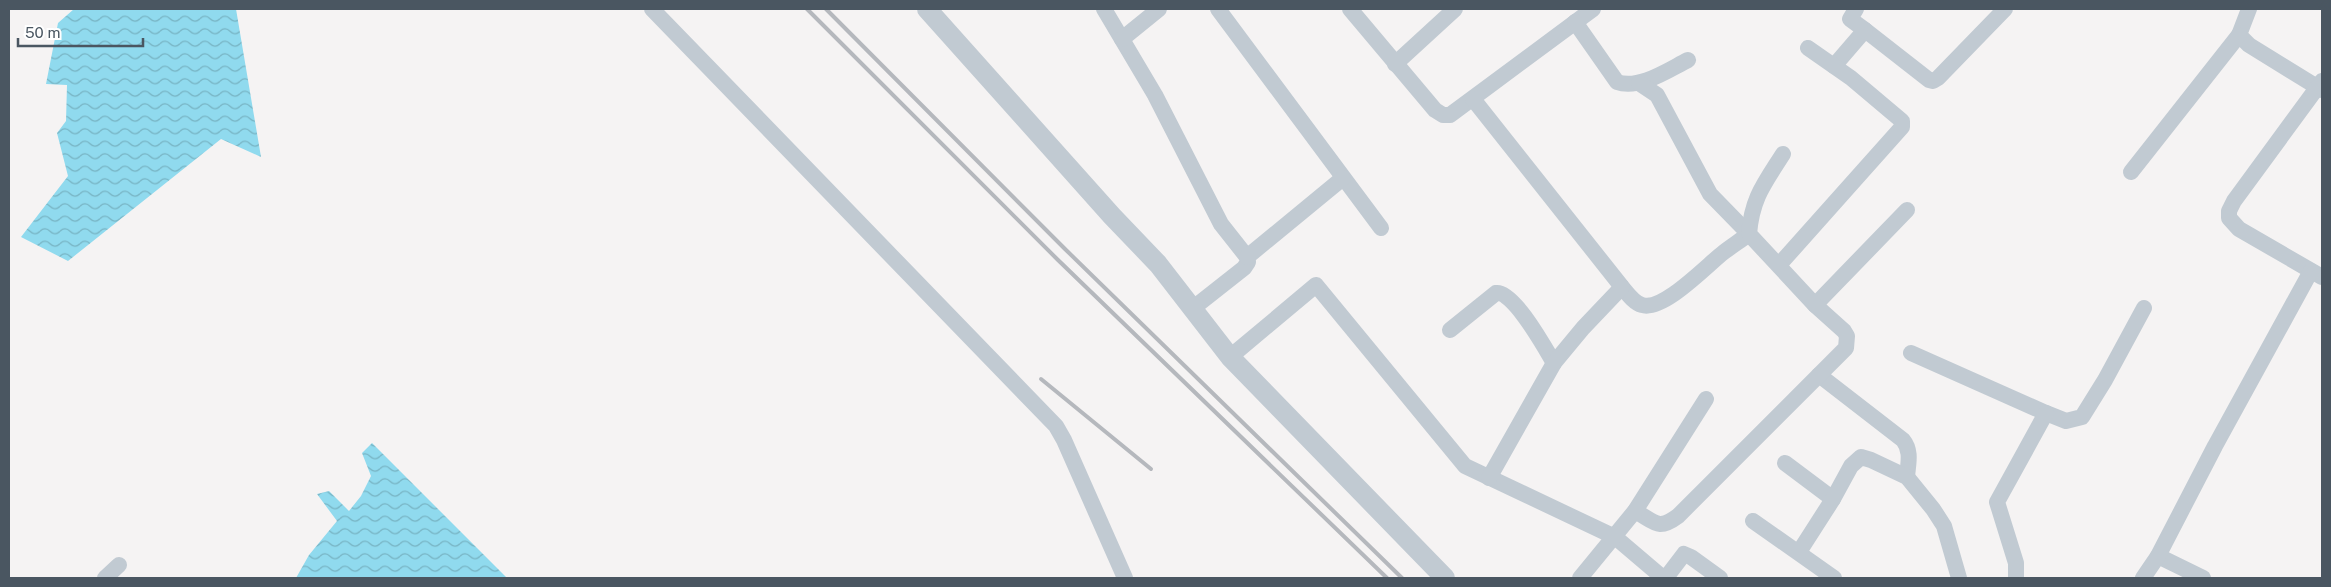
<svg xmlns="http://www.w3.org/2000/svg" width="2331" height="587" font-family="'Public Sans',sans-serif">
<defs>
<pattern id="water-waves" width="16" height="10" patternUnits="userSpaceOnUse" patternTransform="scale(1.25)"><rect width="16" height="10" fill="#90daee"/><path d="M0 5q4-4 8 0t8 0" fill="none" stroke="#78b4c4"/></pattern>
</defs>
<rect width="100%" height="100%" fill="#f5f3f3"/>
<g fill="url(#water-waves)">
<path d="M74,9H236L261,157L221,139L68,261L21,237L68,176L57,133L66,121L67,85L46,84L58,23Z"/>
<path d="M372,443L507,578H296L309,555L337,521L317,494L329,491L349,511L361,496L371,476L362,453Z"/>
</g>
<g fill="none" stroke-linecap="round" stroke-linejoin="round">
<g stroke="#c1cad2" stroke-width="16">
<path d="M652,9L1056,426L1064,440L1125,578"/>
<path d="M1104,9L1155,95L1221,224L1247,257L1248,262L1244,268L1192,309"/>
<path d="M1218,9L1381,228"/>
<path d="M1350,9L1435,110L1443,115H1450L1593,9"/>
<path d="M2249,9L2239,35L2249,45L2322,90"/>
<path d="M1575,22L1617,82C1639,90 1668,70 1688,60"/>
<path d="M1865,30L1929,80L1933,81L1938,78L2005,9"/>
<path d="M1122,39L1159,9"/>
<path d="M1395,64L1455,9"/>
<path d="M1834,66L1865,30L1850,19L1856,9"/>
<path d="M2322,81L2234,201L2229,211V218L2239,229L2322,277"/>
<path d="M1473,99L1622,287C1627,293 1634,303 1642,305C1663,312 1707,265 1724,252C1732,246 1741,240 1749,234L1710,194L1657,95L1639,83"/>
<path d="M2131,172L2239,35"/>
<path d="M1247,257L1343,178"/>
<path d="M1779,265L1902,127V121L1851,78L1808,48"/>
<path d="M1815,305L1907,210"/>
<path d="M1450,330L1496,293C1513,290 1545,348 1554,363"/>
<path d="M1911,353L2046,413L2066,421L2082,417L2105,380L2144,308"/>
<path d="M1230,357L1316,285L1465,466L1615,537L1662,577L1668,575L1684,554L1691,557L1720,578"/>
<path d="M1819,375L1903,440C1912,451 1908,464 1907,477"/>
<path d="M1785,463L1833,499"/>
<path d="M1489,478L1554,363L1583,328L1622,287"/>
<path d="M1635,511C1655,522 1658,531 1678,516L1846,348L1847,336L1844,331L1815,305L1749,234C1752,198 1764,184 1783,154"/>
<path d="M1753,521L1834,578"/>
<path d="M1799,552L1833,499L1851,466L1861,457L1871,460L1907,477L1933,509L1944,526L1959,578"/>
<path d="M2158,556L2203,578"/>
<path d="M105,578L119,565"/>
<path d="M1580,578L1635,511L1706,399"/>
<path d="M2016,578V563L1997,502L2046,413"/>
<path d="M2143,578L2158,556L2215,446L2311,271"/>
</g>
<path stroke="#c1cad2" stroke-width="20" d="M927,9L1112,216L1158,264L1230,357L1445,578"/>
<g stroke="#b5b8bd" stroke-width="4">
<path d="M807,9L1058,260L1387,578"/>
<path d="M826,9L1065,249L1402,578"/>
<path d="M1041,379L1151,469"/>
</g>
</g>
<rect width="2331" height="587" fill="none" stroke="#4a5661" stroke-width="20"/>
<path d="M18 38v8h125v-8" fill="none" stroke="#4a5661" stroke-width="2.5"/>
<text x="25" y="38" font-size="15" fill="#4a5661" stroke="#ffffff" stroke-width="4" paint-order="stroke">50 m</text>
</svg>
